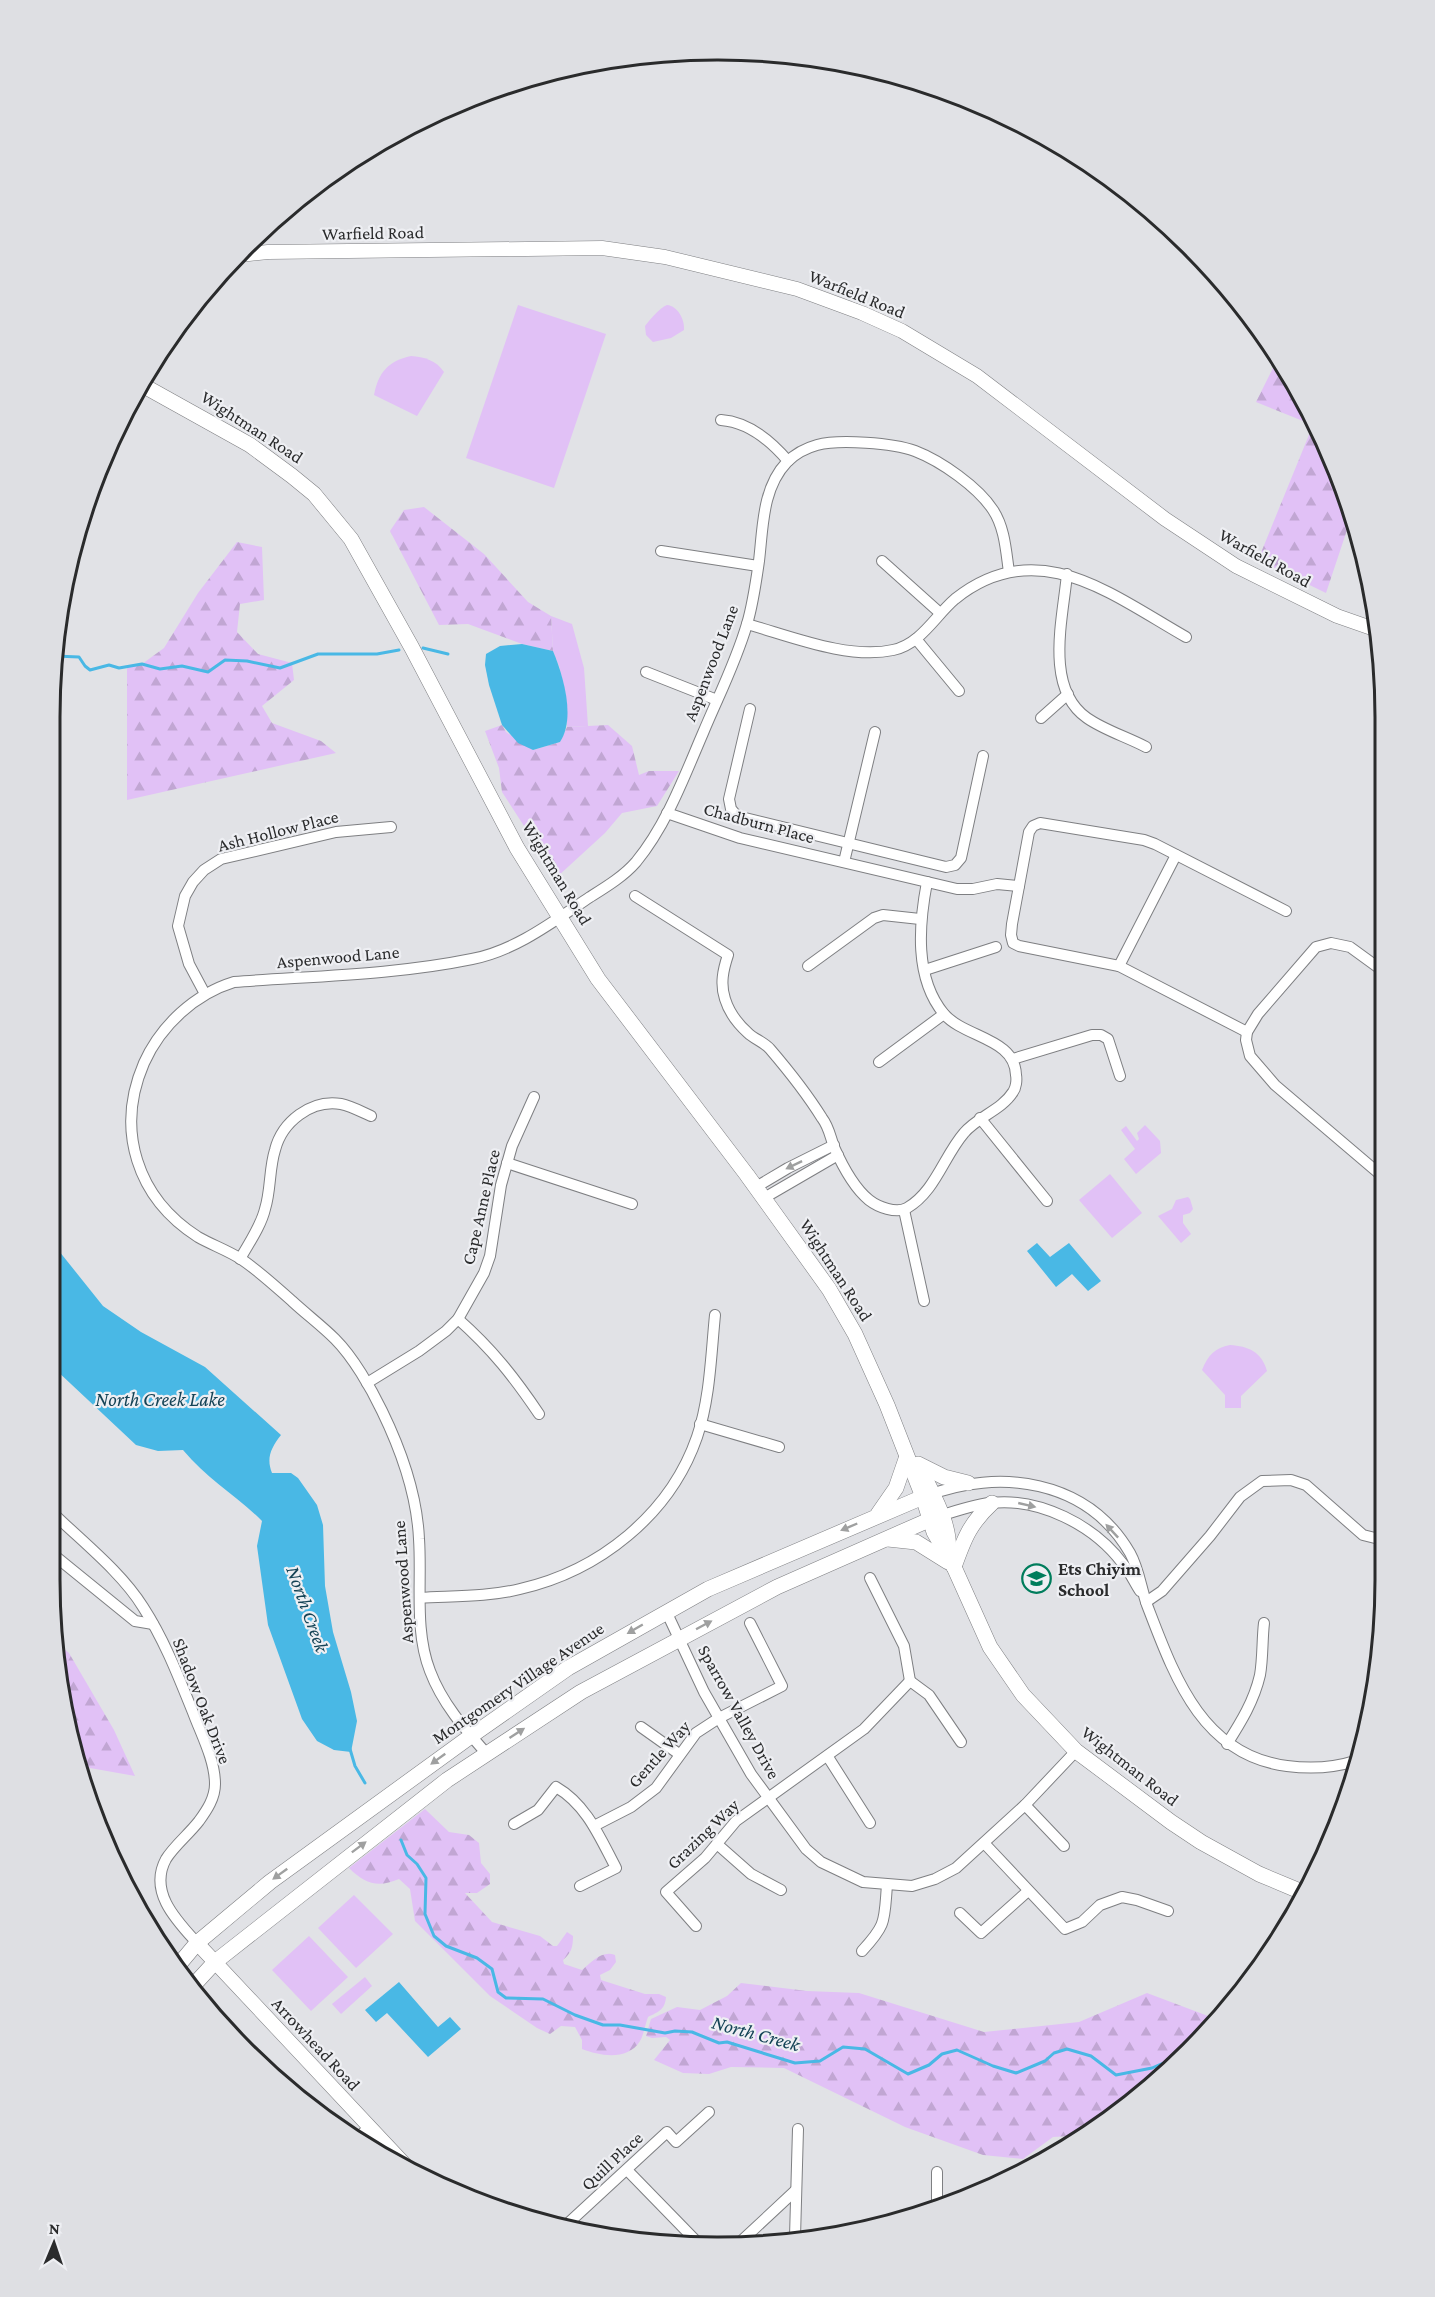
<svg xmlns="http://www.w3.org/2000/svg" width="1435" height="2297" font-family="'Crimson Pro',serif">
<defs>
<pattern id="forest-firs" width="22" height="20" patternUnits="userSpaceOnUse" patternTransform="scale(1.5)"><rect width="22" height="20" fill="#e1c1f6"/><path d="M5 1l3.5 6h-7zM16 11l3.5 6h-7z" fill="#c1a6d3"/></pattern>
</defs>
<rect width="100%" height="100%" fill="#e1e2e6"/>
<g fill="#e1c1f6">
<path d="M518,305L606,334L554,488L466,458Z"/>
<path d="M667,305C678,306 685,320 684,330L671,338L653,342L646,335L645,326C650,320 659,308 667,305Z"/>
<path d="M411,356C424,357 436,360 444,372L417,416L374,395C378,373 388,361 411,356Z"/>
<path d="M551,616L572,624L584,668L588,726L567,727L566,696L559,666L553,651Z"/>
<path d="M1145,1125L1160,1141L1161,1153L1136,1174L1124,1159L1135,1149L1121,1130L1126,1126L1137,1141L1139,1139L1137,1133Z"/>
<path d="M1110,1174L1142,1213L1112,1238L1079,1200Z"/>
<path d="M1188,1197L1190,1199L1193,1209L1190,1213L1183,1215V1223L1191,1234L1181,1243L1158,1216L1172,1209L1176,1200Z"/>
<path d="M1230,1345C1248,1346 1262,1352 1267,1371L1241,1396V1408H1225V1395L1202,1370C1208,1355 1215,1348 1230,1345Z"/>
<path d="M354,1895L393,1934L356,1968L318,1928Z"/>
<path d="M309,1936L348,1977L311,2011L272,1970Z"/>
<path d="M365,1977L372,1986L341,2014L332,2004Z"/>
</g>
<g fill="url(#forest-firs)">
<path d="M1277,360L1296,384L1353,520L1350,521L1326,593L1258,560L1313,425L1256,402Z"/>
<path d="M424,507L484,554L528,602L551,616L553,651L522,644L468,624L439,625L390,531L404,510Z"/>
<path d="M237,542L262,547L264,600L240,604L237,632L258,654L292,663L294,680L262,706L272,723L321,741L336,753L127,800V666L142,664L164,648L198,593Z"/>
<path d="M502,725L506,732L533,750L560,742L567,727L608,725L632,746L639,775L649,771H679L657,806L622,813L605,833L557,877L502,792L499,768L485,731Z"/>
<path d="M55,1641L69,1653L114,1730L135,1776L90,1768L76,1758L55,1667Z"/>
<path d="M425,1809L449,1832L469,1835L479,1843L481,1863L490,1874V1884L477,1893H465L492,1922L540,1936L553,1946H557L567,1932L573,1936C573,1948 571,1953 563,1960L564,1964L582,1970C592,1962 602,1950 615,1955L616,1962L610,1970L600,1975L601,1980L645,1994H659L666,1997C665,2010 658,2012 648,2017C645,2025 644,2034 640,2041C628,2061 600,2056 582,2049V2040L575,2027L561,2026L550,2034L537,2028L490,1996L415,1921L410,1889L399,1879C378,1888 365,1884 349,1868Z"/>
<path d="M741,1983L807,1991L859,1993L984,2032L1079,2022L1147,1993L1216,2019L1158,2081L1088,2135L1053,2137L1023,2159L983,2155L905,2127L784,2068L731,2067L709,2074L683,2073L654,2060L670,2040L666,2037L652,2038L646,2036L651,2019L677,2007L700,2010L727,1996Z"/>
</g>
<g fill="#49b8e5">
<path d="M522,644L553,651C563,675 576,718 560,742L533,750L518,743L502,725L489,685L485,665L486,654L500,646Z"/>
<path d="M1037,1243L1050,1257L1069,1243L1101,1281L1088,1291L1072,1274L1056,1287L1027,1251Z"/>
<path d="M55,1246L103,1306L141,1332L205,1367L281,1435C271,1448 266,1458 272,1473H291L298,1478L317,1505L323,1525L325,1586L333,1632L351,1692L357,1721L351,1752L334,1750L317,1741L302,1719L268,1625L257,1546L262,1521C236,1495 207,1479 183,1450L158,1451L136,1445L55,1369Z"/>
<path d="M399,1982L438,2027L450,2017L461,2029L428,2057L387,2013L376,2022L365,2010Z"/>
</g>
<g fill="none" stroke-linecap="round" stroke-linejoin="round">
<g stroke="#49b8e5" stroke-width="3">
<path d="M423,648L448,654"/>
<path d="M55,656L79,657L85,666L90,670L109,665L119,668L142,664L160,669L182,666L208,672L225,660L247,661L280,668L318,654H377L399,650"/>
<path d="M350,1749L355,1766L365,1783"/>
<path d="M401,1840L407,1855L417,1864L426,1878L425,1914L434,1936L446,1946L477,1958L492,1969L498,1992L506,1998L543,1999L575,2015L603,2025H620L665,2033L675,2031L692,2032L719,2043L727,2042L795,2063L820,2061L843,2047L865,2049L908,2074L929,2065L942,2054L957,2050L993,2066L1016,2073L1045,2061L1054,2053L1067,2049L1091,2056L1116,2075L1152,2068L1168,2061L1176,2063"/>
</g>
<defs>
<g id="minor">
<path d="M721,420C749,422 771,441 788,461"/>
<path d="M661,551L758,566"/>
<path d="M882,561L940,613"/>
<path d="M1067,574C1063,618 1044,688 1087,718C1104,730 1127,737 1146,747"/>
<path d="M747,624C790,636 849,660 893,650C921,644 935,616 955,599C1037,533 1112,595 1186,637"/>
<path d="M916,639L959,691"/>
<path d="M646,672L717,700"/>
<path d="M750,709L729,799L731,809L737,816L946,867L955,865L961,858L983,756"/>
<path d="M1041,718L1068,694"/>
<path d="M667,813L740,838L957,889H973L997,884L1019,886"/>
<path d="M844,862L875,732"/>
<path d="M635,896L728,955C723,970 720,984 725,999C729,1012 738,1024 748,1033C754,1039 764,1042 770,1049C788,1070 807,1094 822,1118C829,1127 830,1136 834,1147C842,1165 853,1187 869,1200C878,1207 896,1214 907,1208C935,1192 944,1156 964,1133C977,1117 1002,1110 1013,1092C1016,1088 1017,1080 1016,1075C1015,1038 965,1038 944,1014C914,978 919,924 927,882"/>
<path d="M808,966L874,918L883,915L920,919"/>
<path d="M1119,966L1176,855"/>
<path d="M925,970L996,947"/>
<path d="M205,994L189,964L178,926L185,896L193,882L204,870L221,859L336,832L391,827"/>
<path d="M1247,1032L1119,966L1019,946L1013,943L1011,935L1012,924L1029,832L1033,826L1040,823L1144,840L1155,844L1286,911"/>
<path d="M1013,1059L1092,1035H1101L1108,1039L1120,1076"/>
<path d="M879,1062L944,1014"/>
<path d="M980,1118L1047,1201"/>
<path d="M507,1163L632,1204"/>
<path d="M1382,1176L1275,1085L1250,1056L1246,1040L1247,1032L1258,1014L1316,947L1331,943L1350,947L1383,971"/>
<path d="M756,1187L788,1168L834,1145"/>
<path d="M764,1198L838,1155"/>
<path d="M904,1210L924,1301"/>
<path d="M240,1259C249,1243 261,1226 265,1209C271,1190 269,1169 275,1150C282,1122 311,1099 341,1104C351,1106 362,1112 371,1116"/>
<path d="M458,1319C492,1349 514,1377 539,1414"/>
<path d="M367,1383L419,1351L446,1331L458,1319L484,1273L490,1256L501,1185L512,1146L534,1097"/>
<path d="M700,1424L779,1447"/>
<path d="M926,1496C999,1468 1087,1479 1130,1553C1139,1569 1141,1588 1147,1605C1174,1675 1201,1755 1287,1766C1310,1769 1333,1768 1355,1761"/>
<path d="M55,1515C84,1543 122,1573 143,1607C165,1641 179,1678 194,1715C202,1736 215,1761 215,1784C215,1798 207,1810 199,1821C189,1834 174,1846 166,1859C148,1892 177,1921 197,1943"/>
<path d="M937,1517C955,1511 972,1505 990,1503C1039,1497 1094,1525 1123,1564C1130,1572 1134,1582 1140,1591"/>
<path d="M55,1556L135,1621L153,1624"/>
<path d="M870,1578L904,1646L910,1681"/>
<path d="M420,1598C453,1596 488,1597 520,1589C599,1571 670,1515 697,1437C710,1399 711,1355 715,1315"/>
<path d="M1146,1602L1162,1591L1210,1536L1240,1497L1262,1481L1291,1480L1306,1485L1363,1535L1375,1538L1380,1536"/>
<path d="M666,1611L704,1692L751,1774L806,1849L821,1862L863,1882L912,1886L935,1879L956,1868L1025,1805L1076,1751"/>
<path d="M910,1681L929,1695L961,1742"/>
<path d="M641,1727L679,1754"/>
<path d="M1227,1744C1241,1722 1254,1701 1260,1675C1263,1658 1262,1640 1264,1623"/>
<path d="M486,1753C464,1728 442,1703 430,1671C414,1630 422,1582 419,1539C417,1495 401,1450 382,1411C371,1388 353,1357 335,1339C322,1326 306,1314 292,1301C276,1287 259,1271 241,1259C227,1250 212,1245 198,1237C137,1198 115,1130 144,1063C161,1025 195,994 234,982C313,976 394,975 472,959C515,951 554,921 590,897C606,887 624,876 636,862C667,824 684,777 703,733C718,697 736,662 747,624C753,604 756,582 759,561C763,528 762,488 787,462C794,455 806,448 817,445C839,439 893,443 915,451C941,461 978,487 993,510C1005,528 1006,552 1009,572"/>
<path d="M828,1757L870,1823"/>
<path d="M1025,1805L1064,1846"/>
<path d="M514,1824L538,1810L556,1787C587,1805 600,1838 616,1868L580,1886"/>
<path d="M594,1826L631,1807L656,1788L696,1733L719,1718L782,1686L750,1623"/>
<path d="M984,1843L1065,1929L1082,1922L1100,1905L1122,1897L1137,1900L1168,1911"/>
<path d="M717,1844L751,1874L781,1890"/>
<path d="M960,1913L981,1933L1028,1891"/>
<path d="M696,1926L666,1892L705,1858L736,1821L864,1729L910,1681"/>
<path d="M862,1951C887,1924 884,1921 887,1885"/>
<path d="M356,2140L369,2127"/>
<path d="M627,2170L701,2246"/>
<path d="M937,2209V2172"/>
<path d="M563,2228L667,2132L676,2142L709,2112"/>
<path d="M795,2237L798,2129"/>
<path d="M737,2245L796,2190"/>
</g>
<g id="tertiary">
<path d="M240,255L268,252L602,248L665,257L797,289L862,313L902,331L977,376L1165,519L1236,566L1337,616L1377,630"/>
<path d="M197,1943L410,2170"/>
</g>
<g id="secondary">
<path d="M144,386L250,445L292,476L314,494L351,539L412,648L517,848L598,979L747,1175L829,1289L855,1334L887,1405L923,1497L934,1532L954,1567L990,1647L1023,1695L1076,1751L1171,1822L1201,1842L1259,1874L1302,1892"/>
<path d="M918,1464L944,1477L968,1483"/>
<path d="M923,1474C935,1499 952,1528 948,1555"/>
<path d="M878,1514L896,1488L906,1459"/>
<path d="M888,1539L916,1542L948,1562"/>
<path d="M954,1567C964,1539 970,1523 992,1503"/>
<path d="M176,1968L197,1943L270,1882L471,1736L568,1668L708,1589L923,1497"/>
<path d="M192,1987L215,1962L447,1780L581,1692L777,1587L929,1520"/>
</g>
</defs>
<use href="#minor" stroke="#7e7f82" stroke-width="12"/>
<use href="#tertiary" stroke="#7e7f82" stroke-width="15"/>
<use href="#secondary" stroke="#7e7f82" stroke-width="16"/>
<use href="#minor" stroke="#fff" stroke-width="10"/>
<use href="#tertiary" stroke="#fff" stroke-width="14"/>
<use href="#secondary" stroke="#fff" stroke-width="15"/>
</g>
<defs><path id="oneway-solid" d="M-6-.8H1V-3.2L6.5 0L1 3.2V.8H-6Z" transform="scale(1.5)"/></defs>
<g fill="#9fa0a0">
<use href="#oneway-solid" transform="translate(794 1165) rotate(154)"/>
<use href="#oneway-solid" transform="translate(1027 1505) rotate(13)"/>
<use href="#oneway-solid" transform="translate(849 1527) rotate(157)"/>
<use href="#oneway-solid" transform="translate(1112 1531) rotate(-133)"/>
<use href="#oneway-solid" transform="translate(704 1625) rotate(-28)"/>
<use href="#oneway-solid" transform="translate(635 1629) rotate(150)"/>
<use href="#oneway-solid" transform="translate(517 1733) rotate(-33)"/>
<use href="#oneway-solid" transform="translate(438 1759) rotate(144)"/>
<use href="#oneway-solid" transform="translate(359 1847) rotate(-37)"/>
<use href="#oneway-solid" transform="translate(280 1874) rotate(144)"/>
</g>
<defs>
<symbol id="school-ring" viewBox="-11 -11 22 22"><circle r="9.5" fill="#eeeff3" stroke="#007d5c" stroke-width="1.5"/><path d="M0-5L7-2L0 1L-7-2ZM-4 1L0 2.5L4 1V4Q0 6-4 4Z" fill="#007d5c"/></symbol>
</defs>
<g fill-rule="evenodd">
<use href="#school-ring" x="1020" y="1562" width="33" height="33"/>
</g>
<g text-anchor="middle" stroke-width="4.5" stroke-linejoin="round" paint-order="stroke">
<g font-size="18" fill="#2a2b2c" stroke="#eeeff3">
<text transform="translate(373 233) rotate(-1)" y="6">Warfield Road</text>
<text transform="translate(857 294) rotate(22)" y="6">Warfield Road</text>
<text transform="translate(252 427) rotate(33)" y="6">Wightman Road</text>
<text transform="translate(1265 558) rotate(29)" y="6">Warfield Road</text>
<text transform="translate(711 663) rotate(-69)" y="6">Aspenwood Lane</text>
<text transform="translate(759 823) rotate(15)" y="6">Chadburn Place</text>
<text transform="translate(278 831) rotate(-14)" y="6">Ash Hollow Place</text>
<text transform="translate(557 873) rotate(59)" y="6">Wightman Road</text>
<text transform="translate(338 957) rotate(-5)" y="6">Aspenwood Lane</text>
<text transform="translate(481 1207) rotate(-77)" y="6">Cape Anne Place</text>
<text transform="translate(836 1270) rotate(57)" y="6">Wightman Road</text>
<text transform="translate(403 1582) rotate(-94)" y="6">Aspenwood Lane</text>
<text transform="translate(518 1683) rotate(-34)" y="6">Montgomery Village Avenue</text>
<text transform="translate(202 1701) rotate(69)" y="6">Shadow Oak Drive</text>
<text transform="translate(739 1712) rotate(61)" y="6">Sparrow Valley Drive</text>
<text transform="translate(659 1754) rotate(-48)" y="6">Gentle Way</text>
<text transform="translate(1130 1766) rotate(38)" y="6">Wightman Road</text>
<text transform="translate(703 1834) rotate(-44)" y="6">Grazing Way</text>
<text transform="translate(316 2044) rotate(47)" y="6">Arrowhead Road</text>
<text transform="translate(612 2161) rotate(-43)" y="6">Quill Place</text>
</g>
<g font-size="18" font-weight="bold" fill="#2a2b2c" stroke="#eeeff3" text-anchor="start">
<text x="1058" y="1575">Ets Chiyim<tspan x="1058" dy="21">School</tspan></text>
</g>
<g font-size="20" font-style="italic" fill="#144356" stroke="#eeeff3">
<text x="160" y="1406">North Creek Lake</text>
<text transform="translate(308 1609) rotate(70)" y="7">North Creek</text>
<text transform="translate(756 2033) rotate(15)" y="7">North Creek</text>
</g>
</g>
<path d="M0 0H1435V2297H0ZM717 60H718A657 657 0 0 1 1375 717V1580A657 657 0 0 1 718 2237H717A657 657 0 0 1 60 1580V717A657 657 0 0 1 717 60Z" fill="#dedfe3" fill-rule="evenodd"/>
<path fill="none" stroke="#2a2b2c" stroke-width="3" d="M717 60H718A657 657 0 0 1 1375 717V1580A657 657 0 0 1 718 2237H717A657 657 0 0 1 60 1580V717A657 657 0 0 1 717 60Z"/>
<g transform="translate(54 2243) rotate(2)" stroke="#eeeff3" stroke-width="4.5" paint-order="stroke">
<path d="M0-4.5L10 22L0 15L-10 22Z" fill="#2a2b2c"/>
<text y="-9" font-size="16" font-weight="bold" text-anchor="middle" fill="#2a2b2c">N</text>
</g>
</svg>
